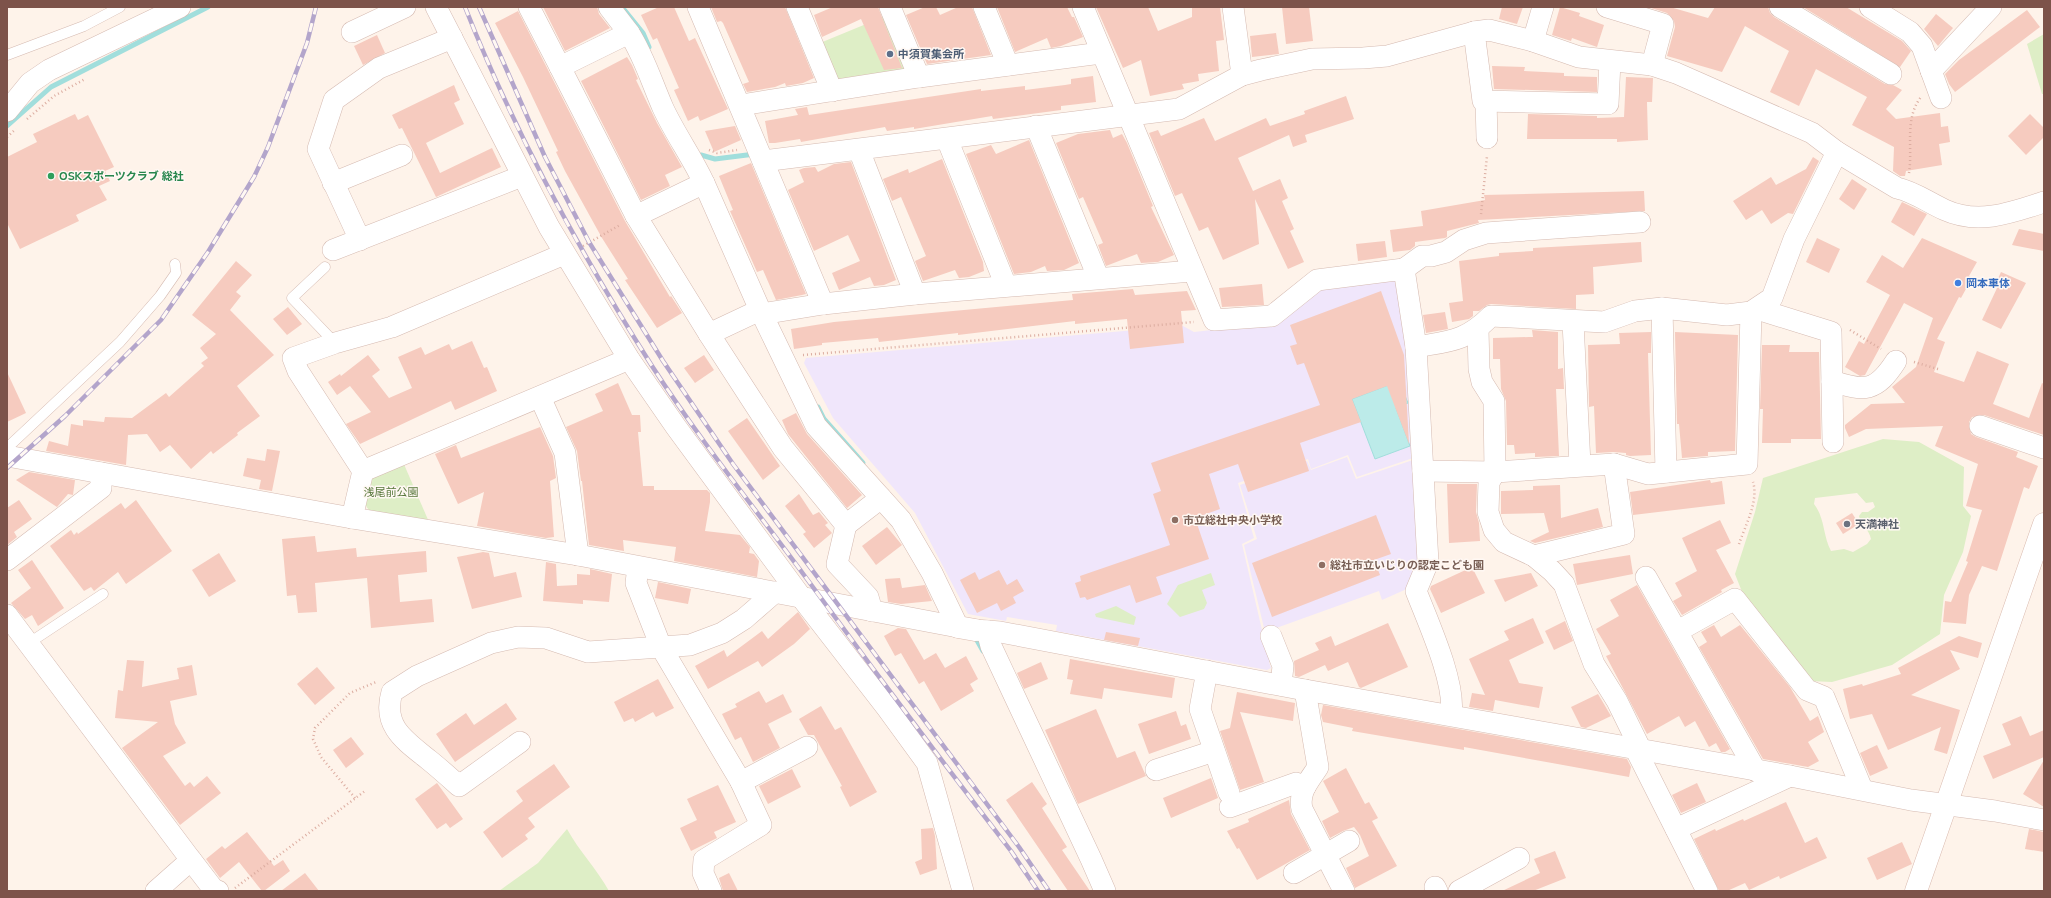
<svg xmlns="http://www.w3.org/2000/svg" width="2051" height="898" font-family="'Nunito Sans','Noto Sans JP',sans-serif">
<rect width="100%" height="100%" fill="#fef3ea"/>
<g fill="#f0e6fb">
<path d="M1390,276L1399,281L1411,347L1416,457L1357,477L1348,455L1311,469L1308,459L1238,483L1254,538L1242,544L1262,630L1275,660L1269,662L1271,668L1267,670L1056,631L1057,625L1007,617L1006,621L968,614L915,513L833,418L804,363L806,358L1183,326L1194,332L1275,323L1317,285Z"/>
<path d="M1347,457L1356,479L1416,459L1422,558L1409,588L1382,600L1379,591L1265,632L1244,545L1257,539L1240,485L1307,461L1311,470Z"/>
</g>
<g fill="#deeec6" fill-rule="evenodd">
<path d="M888,15L914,73L837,85L820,43Z"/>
<path d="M2044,34V94H2042L2027,44Z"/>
<path d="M1883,439L1919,442L1964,467L1963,506L1971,516L1963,552L1944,595L1940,634L1892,665L1832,682L1810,681L1746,602L1735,574L1755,512L1763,478ZM1857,493L1866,503L1873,502L1875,507L1868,512H1862L1859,516C1861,525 1869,529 1871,539L1867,544L1853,552L1844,549L1831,551C1823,536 1825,518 1814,504L1815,498Z"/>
<path d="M403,462L429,522L371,512C359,501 365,490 370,476Z"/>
<path d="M1211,573L1215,585L1202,590L1207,603L1204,609L1180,617L1167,604L1178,585Z"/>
<path d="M1116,606L1136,617L1134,625L1096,617L1095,614Z"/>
<path d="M567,829C579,851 597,869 609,891H499L538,863Z"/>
</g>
<path fill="#bcebe9" stroke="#a1dedc" d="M1399,381L1408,403L1396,408L1410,446L1375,459L1352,399Z"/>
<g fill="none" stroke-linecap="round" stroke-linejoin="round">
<g stroke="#a1dedc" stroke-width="5">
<path d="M622,7L643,33L649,47"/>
<path d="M7,126L51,87L208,7"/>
<path d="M701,155L715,159L755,154"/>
<path d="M818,407L824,419L863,463"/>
<path d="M974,635L983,651"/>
</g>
</g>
<g fill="#f6cbbf">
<path d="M543,7H597L599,14L610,28L565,51Z"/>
<path d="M659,7H674L689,41L695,38L728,109L700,121L698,116L688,121L674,90L679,88L657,38L653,40L641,15Z"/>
<path d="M711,7H785L814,78L803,83L786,86L785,83L775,87L747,92L743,84L749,82L723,23L721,21L717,22Z"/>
<path d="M833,7H878L902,68L884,70L861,19L822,37L814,15Z"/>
<path d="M925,7H936L940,15L958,7H972L991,55L927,64L906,15Z"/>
<path d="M997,7H1067L1072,17H1074L1083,37L1061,46L1051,48L1047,38L1015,52Z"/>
<path d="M1096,7H1148L1158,31L1192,17V7H1220L1224,40L1216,41L1219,71L1198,74L1199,81L1182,84L1184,89L1150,96L1141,60L1123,68Z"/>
<path d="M1282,7H1309L1313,41L1286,44Z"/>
<path d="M1502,7H1523L1517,24L1499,19Z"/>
<path d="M1560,7L1580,13L1579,16L1604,25L1597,47L1572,38L1571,41L1552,35Z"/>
<path d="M1648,7H1670L1708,18L1715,7H1768L1770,13L1774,17L1885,84L1893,85L1902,90L1886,109L1896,119L1940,113L1941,127L1948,126L1950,142L1939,144L1942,165L1906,171L1905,176H1900L1893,171L1894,147L1852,125L1867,97L1816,69L1799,106L1770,92L1789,51L1745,26L1722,72L1667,56L1675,27L1674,21L1667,13Z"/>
<path d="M1803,7H1846L1902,41L1911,51L1900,67Z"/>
<path d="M2027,10L2040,27L1955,92L1949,84L1945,74L1959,60Z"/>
<path d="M518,11L625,221L670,297L671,296L682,313L657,328L625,280L628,279L602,238L565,171L556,152L558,151L523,77L495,23Z"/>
<path d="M1936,14L1953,28L1938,46L1924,29Z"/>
<path d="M1276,33L1279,54L1252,57L1250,36Z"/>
<path d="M377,35L385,53L363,65L354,46Z"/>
<path d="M627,57L632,65L638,79L636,80L657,123L682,167L665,175L670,186L641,200L581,81Z"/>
<path d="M1492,66L1525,67L1524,71L1564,73V76L1597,77V92L1494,89Z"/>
<path d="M1093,76L1096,102L1061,106V110L993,119L992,116L914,129V127L887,131L885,127L801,142L800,139L775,143H769L765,121L798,115L795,109L807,107L809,115L981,89V91L1025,86V90L1065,85L1071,84V79Z"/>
<path d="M1626,77L1653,78L1652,102H1647L1648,140L1617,142V139H1527L1528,114L1597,116V118L1624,117Z"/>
<path d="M454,85L460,100L454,103L464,124L426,143L440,173L492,148L501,167L436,197L402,128L399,129L392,115Z"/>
<path d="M1346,96L1354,119L1305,135L1307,142L1293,147L1289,135L1238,158L1253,191L1280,179L1288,198L1282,201L1294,229L1290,231L1304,262L1288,269L1255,199L1259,244L1223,260L1208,227L1199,231L1182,193L1175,196L1149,133L1158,130L1161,136L1204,118L1215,141L1266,118L1270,126L1305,114L1304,111Z"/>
<path d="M75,114L78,120L88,115L114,167L105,171L110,181L99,186L107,200L76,215L79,221L20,249L7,223V157L37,142L33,134Z"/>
<path d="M2030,114L2044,128V137L2026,155L2008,136Z"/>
<path d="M735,126L741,140L714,152L705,131Z"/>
<path d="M1110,130L1113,138L1122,134L1127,143L1153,206L1151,207L1174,255L1158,262L1141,263L1137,254L1106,266L1098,245L1103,243L1083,197L1079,199L1056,143L1078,134Z"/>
<path d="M1029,140L1079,263L1064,270L1047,271L1045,266L1031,272L1014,274L966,154L991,145L996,154Z"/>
<path d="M1813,157L1819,161L1793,214L1788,213L1771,224L1762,210L1746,220L1733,201L1771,177L1776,185L1806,169Z"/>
<path d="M942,159L983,262L984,271L969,277L959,278L955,270L923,281L915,261L926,256L901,197L892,201L883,179L908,169L909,173Z"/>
<path d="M851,162L896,280L884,285L874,286L870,277L839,290L832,273L860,261L848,235L814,251L788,190L804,182L799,170L804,168L815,167L818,172L834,164Z"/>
<path d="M751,163L806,294L802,295L776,300L763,270L757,272L730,211L733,210L719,176Z"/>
<path d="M1852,179L1867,189L1854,210L1839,199Z"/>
<path d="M1644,191L1645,211L1478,220L1479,223L1447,231V237L1445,238L1415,242V246L1410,250L1393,252L1390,230L1423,226L1421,211L1485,200L1484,195Z"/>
<path d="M1902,202L1927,214L1914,236L1891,222Z"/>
<path d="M2019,229L2044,234V251L2012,245Z"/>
<path d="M1817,238L1840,249L1829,273L1806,262Z"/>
<path d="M1922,238L1977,262L1969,276L1972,278L1961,298L1959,297L1937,339L1945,342L1934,372L1964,382L1977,351L2009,364L1993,404L2029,418L2042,383L2044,384V435L1984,415L1972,417L1969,422L1971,434L1976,437L2018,452L2016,457L2038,466L2029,489L2024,487L1997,571L1982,566L1969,595L1966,624L1943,622L1945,601L1951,602L1968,562L1966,561L1982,510L1966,506L1978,464L1935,446L1943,426L1866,429L1849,437L1845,428V425L1871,404L1905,403L1892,387L1916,367L1933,318L1904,303L1865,375L1860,376L1845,367L1859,341L1864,344L1890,295L1866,282L1882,255L1903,268Z"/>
<path d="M1385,241L1387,257L1358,261L1356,244Z"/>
<path d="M1641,242L1642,262L1593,267L1594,294L1576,295V309L1491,304L1487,305L1479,311H1473V316L1469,319L1452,322L1449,303L1463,301L1459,261L1499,256V253L1533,251V248Z"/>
<path d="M236,261L252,275L236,292L241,296L230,310L274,355L237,386L260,416L237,433L238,435L213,454L211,451L191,469L170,445L160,452L147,434L128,435L126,465L46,451L49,441L68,446L71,424L83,426V420L104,422L105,417L132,418L166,393L169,397L204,366L201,363L208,358L200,348L216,334L192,315Z"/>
<path d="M2001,272L2026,283L2001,329L1982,320L1998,286L1995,285Z"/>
<path d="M1262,284L1264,305L1222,307L1219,288Z"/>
<path d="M1133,289L1135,295L1187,291L1196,310L1181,311L1184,343L1130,349L1127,319L1075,324V321L958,335V333L879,342L878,338L822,343V345L794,349L791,329L834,322L1073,300L1072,294Z"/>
<path d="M1381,291L1404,355L1409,444L1387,386L1352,399L1361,422L1300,443L1309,471L1248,492L1238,464L1209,474L1220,509L1195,518L1209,559L1156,577L1162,594L1136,603L1130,585L1087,600L1085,597L1080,598L1075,583L1081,581L1080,576L1170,545L1153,494L1161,491L1151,463L1320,405L1304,363L1297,365L1290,346L1297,344L1290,325Z"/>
<path d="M288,307L302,324L287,335L273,319Z"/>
<path d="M1445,312L1448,329L1426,333L1423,315Z"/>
<path d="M1532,330L1558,332V369L1563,368L1564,389H1556L1559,456L1535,457V453L1515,454L1514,445H1507L1506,401L1501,389L1500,359H1493V338L1529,337H1533Z"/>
<path d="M1651,332V353H1648L1651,455L1630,456L1626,455V453L1613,452L1596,453L1594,406L1589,407L1588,345L1620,344L1619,333Z"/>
<path d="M1675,332L1738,335L1735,451L1708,452V456L1682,458L1679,424H1677Z"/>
<path d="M472,341L484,368L487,367L497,391L455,410L451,401L360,444L346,424L371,412L350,386L337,395L328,382L340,374L341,376L368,355L380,370L372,376L389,398L412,388L398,357L421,347L425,355L449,344L452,350Z"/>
<path d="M1762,345H1790L1789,352H1819L1821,439H1791V443H1762L1763,409H1760Z"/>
<path d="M704,355L714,370L695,383L684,368Z"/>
<path d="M7,372L26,413L7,422Z"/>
<path d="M618,383L632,415H640L641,432H638L643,486H654V490H707L710,493V502L705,531L740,535L750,547L749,553L754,554L759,561L757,577L674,561L676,547L623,540L624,551L589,545L582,481H581L577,451L566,427L603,411L595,394Z"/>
<path d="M796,413L807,434L862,495L847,508L788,434L782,420Z"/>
<path d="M747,418L780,466L763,480L728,431Z"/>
<path d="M540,427L553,456L556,478L550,481L554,537L546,538L477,526L484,492L458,504L435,454L456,445L461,458Z"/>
<path d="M267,449L280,451L272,491L259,489L261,480L243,476L247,458L265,461Z"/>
<path d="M29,472L75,480L73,495L68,494L57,507L16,480Z"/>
<path d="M1710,480L1711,483L1722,481L1725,504L1633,515L1630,492Z"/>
<path d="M1447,484H1477L1476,512L1479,523L1480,541L1449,543Z"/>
<path d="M1560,485L1561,518L1598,508L1603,527L1535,543L1530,541L1549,532L1544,513L1501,514V491L1533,490V486Z"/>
<path d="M799,494L813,515L819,512L828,523L825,525L832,533L814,548L803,534L806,532L785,506Z"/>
<path d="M19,500L32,519L14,532L17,537L7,545V508Z"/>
<path d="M136,500L172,551L126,584L118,572L94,591L91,587L84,591L50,546L71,530L74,535L77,532L78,534L121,503L125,509Z"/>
<path d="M1852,513L1859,524L1843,534L1836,523Z"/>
<path d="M1376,515L1391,554L1374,560L1380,575L1272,617L1252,563Z"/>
<path d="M1720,520L1731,543L1716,550L1734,583L1721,590L1722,592L1682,615L1673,601L1682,596L1675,583L1697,571L1682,538Z"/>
<path d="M887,527L902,545L876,565L862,546Z"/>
<path d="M315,536L317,552L356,548L357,557L426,551L427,572L398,575L400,602L432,599L434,622L371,628L367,578L315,583L317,612L298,613L296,595L287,596L282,539Z"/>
<path d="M483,552L489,553L494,577L516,572L522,597L472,609L457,557Z"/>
<path d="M219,553L236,581L209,597L192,570Z"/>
<path d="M1630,555L1633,574L1577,585L1573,564Z"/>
<path d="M32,560L64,608L38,626L32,615L25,619L11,603L31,588L18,570Z"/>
<path d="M546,562L556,564L557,586L577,585V574L590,575V569L612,574L609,602L583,600V604L543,601Z"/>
<path d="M1472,567L1485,593L1441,613L1430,589L1431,586Z"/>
<path d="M999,570L1007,585L1017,579L1024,591L1013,597L1016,603L1001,611L997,603L977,613L960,580L975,572L979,580Z"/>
<path d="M1531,573L1538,586L1505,602L1494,580Z"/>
<path d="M900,578L902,588L925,585L932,601L901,604L888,602L885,579Z"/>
<path d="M658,582L691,589L688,604L655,598Z"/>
<path d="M1637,585L1730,749L1725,752H1721L1716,743L1709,747L1695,721L1685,727L1679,716L1647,734L1606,656L1611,654L1596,629L1619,616L1610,600Z"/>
<path d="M798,612L810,629L794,644L762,667L758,661L708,689L695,666L724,650L727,657L762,631L768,639Z"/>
<path d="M1533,618L1544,643L1509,660L1519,683L1543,687L1539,708L1495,700L1493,711L1469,707L1472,693L1485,695L1469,659L1509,640L1504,631Z"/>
<path d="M1565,621L1573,641L1554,650L1545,631Z"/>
<path d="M1388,623L1408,667L1361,688L1359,687L1348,662L1328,671L1325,665L1299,677L1295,676L1294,661L1319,650L1315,643L1331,636L1335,646Z"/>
<path d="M1714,625L1721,637L1740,625L1790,687L1810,721L1818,716L1824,732L1808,742L1819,761L1808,767L1763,759L1699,647L1707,642L1701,632Z"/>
<path d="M898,628L906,629L924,660L936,653L945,668L966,656L978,679L970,684L974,691L941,711L924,681L919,684L901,653L895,656L884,636Z"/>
<path d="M1106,632L1140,638L1138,646L1104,640Z"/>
<path d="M1959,636L1982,643L1978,658L1950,650L1960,669L1911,695L1960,710L1947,754L1934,750L1941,727L1888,750L1872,714L1850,719L1843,689L1862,684L1863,686L1901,674L1898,668Z"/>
<path d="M1070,659L1175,678L1172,698L1104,688L1102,699L1070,694L1073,680L1067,679Z"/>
<path d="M127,660L144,661L142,687L179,679L177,668L192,665L197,695L170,701L175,724L186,743L163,756L185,786L190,782L194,787L207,776L221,793L180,825L122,748L158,722L115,718L118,690L123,691Z"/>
<path d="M1041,662L1048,679L1024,689L1017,673Z"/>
<path d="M317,667L335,688L315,705L297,684Z"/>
<path d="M658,679L674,708L656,717L653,712L635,722L633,718L624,722L614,702Z"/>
<path d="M759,691L766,703L783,694L792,712L768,724L780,748L753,762L741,737L735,740L722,714L737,707L735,704Z"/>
<path d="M1237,692L1295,703L1293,721L1240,712L1264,782L1240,790L1220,731L1230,728Z"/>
<path d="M1598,694L1611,716L1586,728L1581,727L1571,707Z"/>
<path d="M506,703L517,719L455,762L436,734L466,713L474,725Z"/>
<path d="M1323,705L1627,759L1631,767L1629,777L1464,747V750L1352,731L1353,728L1323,722L1321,715Z"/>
<path d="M821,706L835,730L841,727L877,792L850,807L840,787L842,786L814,735H808L799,719Z"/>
<path d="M1096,709L1117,758L1135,751L1146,776L1078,804L1045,730Z"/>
<path d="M1176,711L1181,726L1186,724L1191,739L1149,754L1138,724Z"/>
<path d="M2021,716L2030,736L2044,730V757L1993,779L1983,756L2011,745L2002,724Z"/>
<path d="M351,737L364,754L346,768L333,750Z"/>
<path d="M1877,745L1888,768L1870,776L1860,753Z"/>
<path d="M2044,760V807L2023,794Z"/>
<path d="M554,764L570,787L528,818L535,827L525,835L528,839L502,858L483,832L523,801L516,791Z"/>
<path d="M1346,768L1365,804L1369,802L1378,818L1372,821L1397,866L1355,888L1346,868L1369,856L1360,835L1354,827L1343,831L1330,838L1322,821L1339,812L1323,781Z"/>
<path d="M792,769L801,787L768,804L759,786Z"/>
<path d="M1211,778L1218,798L1171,818L1163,798Z"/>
<path d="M1032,782L1047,804L1042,808L1067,847L1062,850L1090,891H1068L1006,800Z"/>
<path d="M437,783L463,819L450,828L446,823L437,829L415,799Z"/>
<path d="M1697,783L1706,802L1681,813L1672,795Z"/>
<path d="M718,785L736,822L714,832L717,838L691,851L680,828L697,820L687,799Z"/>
<path d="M1289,800L1291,814L1310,850L1257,880L1239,848L1237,849L1227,831L1249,822L1248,819Z"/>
<path d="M1786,802L1805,843L1817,837L1827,858L1780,879L1779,876L1749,890L1745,883L1727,891H1719L1694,839L1715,829L1716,831L1743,819L1744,821Z"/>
<path d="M933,828L935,836L937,869L920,875L915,862L922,859L921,829Z"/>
<path d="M2029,829L2044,832V852L2025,849Z"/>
<path d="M247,832L274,866L283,860L290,871L264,891H262L239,862L220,878L206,859L222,846L225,849Z"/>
<path d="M1902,842L1912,864L1877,880L1867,858Z"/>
<path d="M1555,851L1566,878L1533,891H1502L1540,873L1534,859Z"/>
<path d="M305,873L319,891H281Z"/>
<path d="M729,873L738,891H723L719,878Z"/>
</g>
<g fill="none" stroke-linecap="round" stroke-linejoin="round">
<defs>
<g id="lane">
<path d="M7,55L84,26L120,7"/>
<path d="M325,267L292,298L335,343"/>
<path d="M7,448L120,342L160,296L176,273L175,264"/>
<path d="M29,643L103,594"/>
</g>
<g id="street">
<path d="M436,7L549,227L629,359L676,427L801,597L887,708L927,763L963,891"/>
<path d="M529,7L560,67L629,33L609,7"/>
<path d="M698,7L823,304"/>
<path d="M797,7L832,91"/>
<path d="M890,7L919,77"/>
<path d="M984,7L1008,65"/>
<path d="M1083,7L1214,320L1272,316L1317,280L1404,269L1416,347L1428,562L1416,591C1428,622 1456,683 1451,714"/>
<path d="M1233,7L1242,75"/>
<path d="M1607,7L1663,24L1652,65"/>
<path d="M1780,7L1891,74"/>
<path d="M1870,7L1910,32L1922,46L1941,98"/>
<path d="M352,32L405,7"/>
<path d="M1474,32L1483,101L1608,104L1610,61"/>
<path d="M1533,41L1543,7"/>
<path d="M560,67L636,216L704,183C692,157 675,134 663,108C652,83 644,56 629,33"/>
<path d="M1931,71L1991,7"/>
<path d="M1486,101L1487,138"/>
<path d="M741,105L919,77L1101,53"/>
<path d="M7,111L30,83L49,70L180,7"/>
<path d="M1036,126L1098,277"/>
<path d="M947,139L1006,286"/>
<path d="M859,150L915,294"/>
<path d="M763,161L1179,109L1242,75L1261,70L1312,59L1363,58L1387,56L1474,32L1489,30L1533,41L1579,57L1652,65L1676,73L1812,133L1837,152L1897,188C1915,192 1929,203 1945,210C1978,225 2011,213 2044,202"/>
<path d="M333,183L402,155"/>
<path d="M636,216L709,334L760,310L704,183"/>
<path d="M360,240L318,149L334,100L379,68L452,38"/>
<path d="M333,250L522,176"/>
<path d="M1404,269L1422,256H1431L1446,252L1464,240L1486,233L1640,222"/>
<path d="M1662,308L1666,472"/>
<path d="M1757,309L1831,332L1833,442"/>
<path d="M760,310L816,426L901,520L932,573L958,627"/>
<path d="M762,314L823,304L915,294L1192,271"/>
<path d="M1573,322L1580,465"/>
<path d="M1478,330L1479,369L1482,382L1494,401L1495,472L1489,482L1488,512L1494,530L1504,542L1534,556L1552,571L1564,584L1594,664L1617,701L1641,750"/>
<path d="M709,334L783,448L846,525L881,498"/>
<path d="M1416,347C1449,341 1465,342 1491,316L1604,322L1635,311L1662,308L1727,315L1751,312L1772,298L1794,239L1837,152"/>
<path d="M1832,381C1865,392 1876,392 1896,361"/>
<path d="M540,397L565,453L578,555"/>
<path d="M1980,426L2044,448"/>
<path d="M7,456L352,518L578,555L958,627"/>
<path d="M363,471L298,371L293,358L335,343L392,327L564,254"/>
<path d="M1423,471L1495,472L1614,464L1648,474L1747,464L1751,312"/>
<path d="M352,518L363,471L629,359"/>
<path d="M846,525L837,564L868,597L872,611"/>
<path d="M1534,556L1624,534L1614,464"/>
<path d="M7,560L101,488V473"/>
<path d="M638,567L636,583L661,647L741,782L761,825L704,860L703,873L711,891"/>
<path d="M1646,577L1756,771"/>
<path d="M7,615L191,860L156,891"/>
<path d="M975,630L1000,632L1305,690L1790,776L1911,800L1995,811L2044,820"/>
<path d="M987,631L991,646L1091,859L1105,891"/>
<path d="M1678,631L1735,599L1807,690L1824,697L1862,789"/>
<path d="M1271,636L1283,666L1281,685"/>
<path d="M1207,671L1200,709L1229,793"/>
<path d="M1305,690L1318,767C1309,781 1298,792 1302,809L1344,891"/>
<path d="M520,742L459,786C449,777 439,768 429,760C404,740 382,726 392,692L417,676L491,643L518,637L546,638L588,652L690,645L722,633L744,619L775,592"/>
<path d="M1635,748L1707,891"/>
<path d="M1156,770L1214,751"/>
<path d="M741,782L807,747"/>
<path d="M1230,807L1296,783L1305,787"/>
<path d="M1676,829L1790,776"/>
<path d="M191,860L214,890L218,891"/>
<path d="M1294,873L1349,841"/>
<path d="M1435,887L1437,891"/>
<path d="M1459,891L1519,858"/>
</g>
<g id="secondary">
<path d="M958,627L975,630"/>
<path d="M1916,891L2044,524"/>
</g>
</defs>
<use href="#lane" stroke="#d5bab1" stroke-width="11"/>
<use href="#street" stroke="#d5bab1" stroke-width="22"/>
<use href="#secondary" stroke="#dabbb0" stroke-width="23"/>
<g stroke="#dcada1" stroke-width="2.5" stroke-dasharray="1 3" stroke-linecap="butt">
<path d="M27,119L54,96L85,79"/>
<path d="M7,137L16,129"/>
<path d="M709,150L717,153L737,150"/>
<path d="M1909,173C1913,147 1904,119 1921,97"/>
<path d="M1481,214L1487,156"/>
<path d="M583,246L620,225"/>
<path d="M1850,330L1881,349"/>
<path d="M803,355L1194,322"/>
<path d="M1914,362L1938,369"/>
<path d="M1739,544C1745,526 1759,501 1753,482"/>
<path d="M355,798L321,757L313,739L315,728L350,693L376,682"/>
<path d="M235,888L365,791"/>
</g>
<use href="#lane" stroke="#fff" stroke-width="10"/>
<use href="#street" stroke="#fff" stroke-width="21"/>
<use href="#secondary" stroke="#fff" stroke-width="22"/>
<defs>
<g id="rail">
<path d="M465,7C515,134 579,251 652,366C699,439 753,506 804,575C872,668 941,760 1011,851L1038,891"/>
<path d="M479,7L545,157L589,242L663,361L733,464L1019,847L1049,891"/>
<path d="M7,468L65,416L161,320L208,252L254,177L268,147L307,43L316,7"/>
</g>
</defs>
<use href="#rail" stroke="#b3a5cb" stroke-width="4.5"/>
<use href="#rail" stroke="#fff8f3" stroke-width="3" stroke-dasharray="9" stroke-linecap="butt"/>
</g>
<circle fill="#5c6f8a" stroke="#fff8f3" stroke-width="1.5" cx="890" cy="54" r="4"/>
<circle fill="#2e9e5b" stroke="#fff8f3" stroke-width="1.5" cx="51" cy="176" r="4"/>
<circle fill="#3f7fe0" stroke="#fff8f3" stroke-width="1.5" cx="1958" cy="283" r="4"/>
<g fill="#8d6e63" stroke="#fff8f3" stroke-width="1.5">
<circle cx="1175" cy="520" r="4"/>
<circle cx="1322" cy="565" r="4"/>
</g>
<circle fill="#6b7280" stroke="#fff8f3" stroke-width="1.5" cx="1847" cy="524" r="4"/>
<g text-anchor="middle" stroke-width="3" stroke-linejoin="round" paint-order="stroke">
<g font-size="11" font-weight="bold" fill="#4e5e75" stroke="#fff8f3" text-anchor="start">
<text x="898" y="58">中須賀集会所</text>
</g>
<g font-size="11" font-weight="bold" fill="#27864d" stroke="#fff8f3" text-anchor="start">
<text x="59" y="180">OSKスポーツクラブ 総社</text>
</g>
<g font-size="11" font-weight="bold" fill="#366cbe" stroke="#fff8f3" text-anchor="start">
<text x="1966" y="287">岡本車体</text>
</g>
<g font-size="11" fill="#57773b" stroke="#fff8f3">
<text x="391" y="496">浅尾前公園</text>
</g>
<g font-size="11" font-weight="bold" fill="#785e54" stroke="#fff8f3" text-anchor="start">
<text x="1183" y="524">市立総社中央小学校</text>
<text x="1330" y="569">総社市立いじりの認定こども園</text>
</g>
<g font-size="11" font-weight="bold" fill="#5b616d" stroke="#fff8f3" text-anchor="start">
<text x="1855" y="528">天満神社</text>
</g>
</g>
<rect width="2051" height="898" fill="none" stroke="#7d534a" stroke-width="16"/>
</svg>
